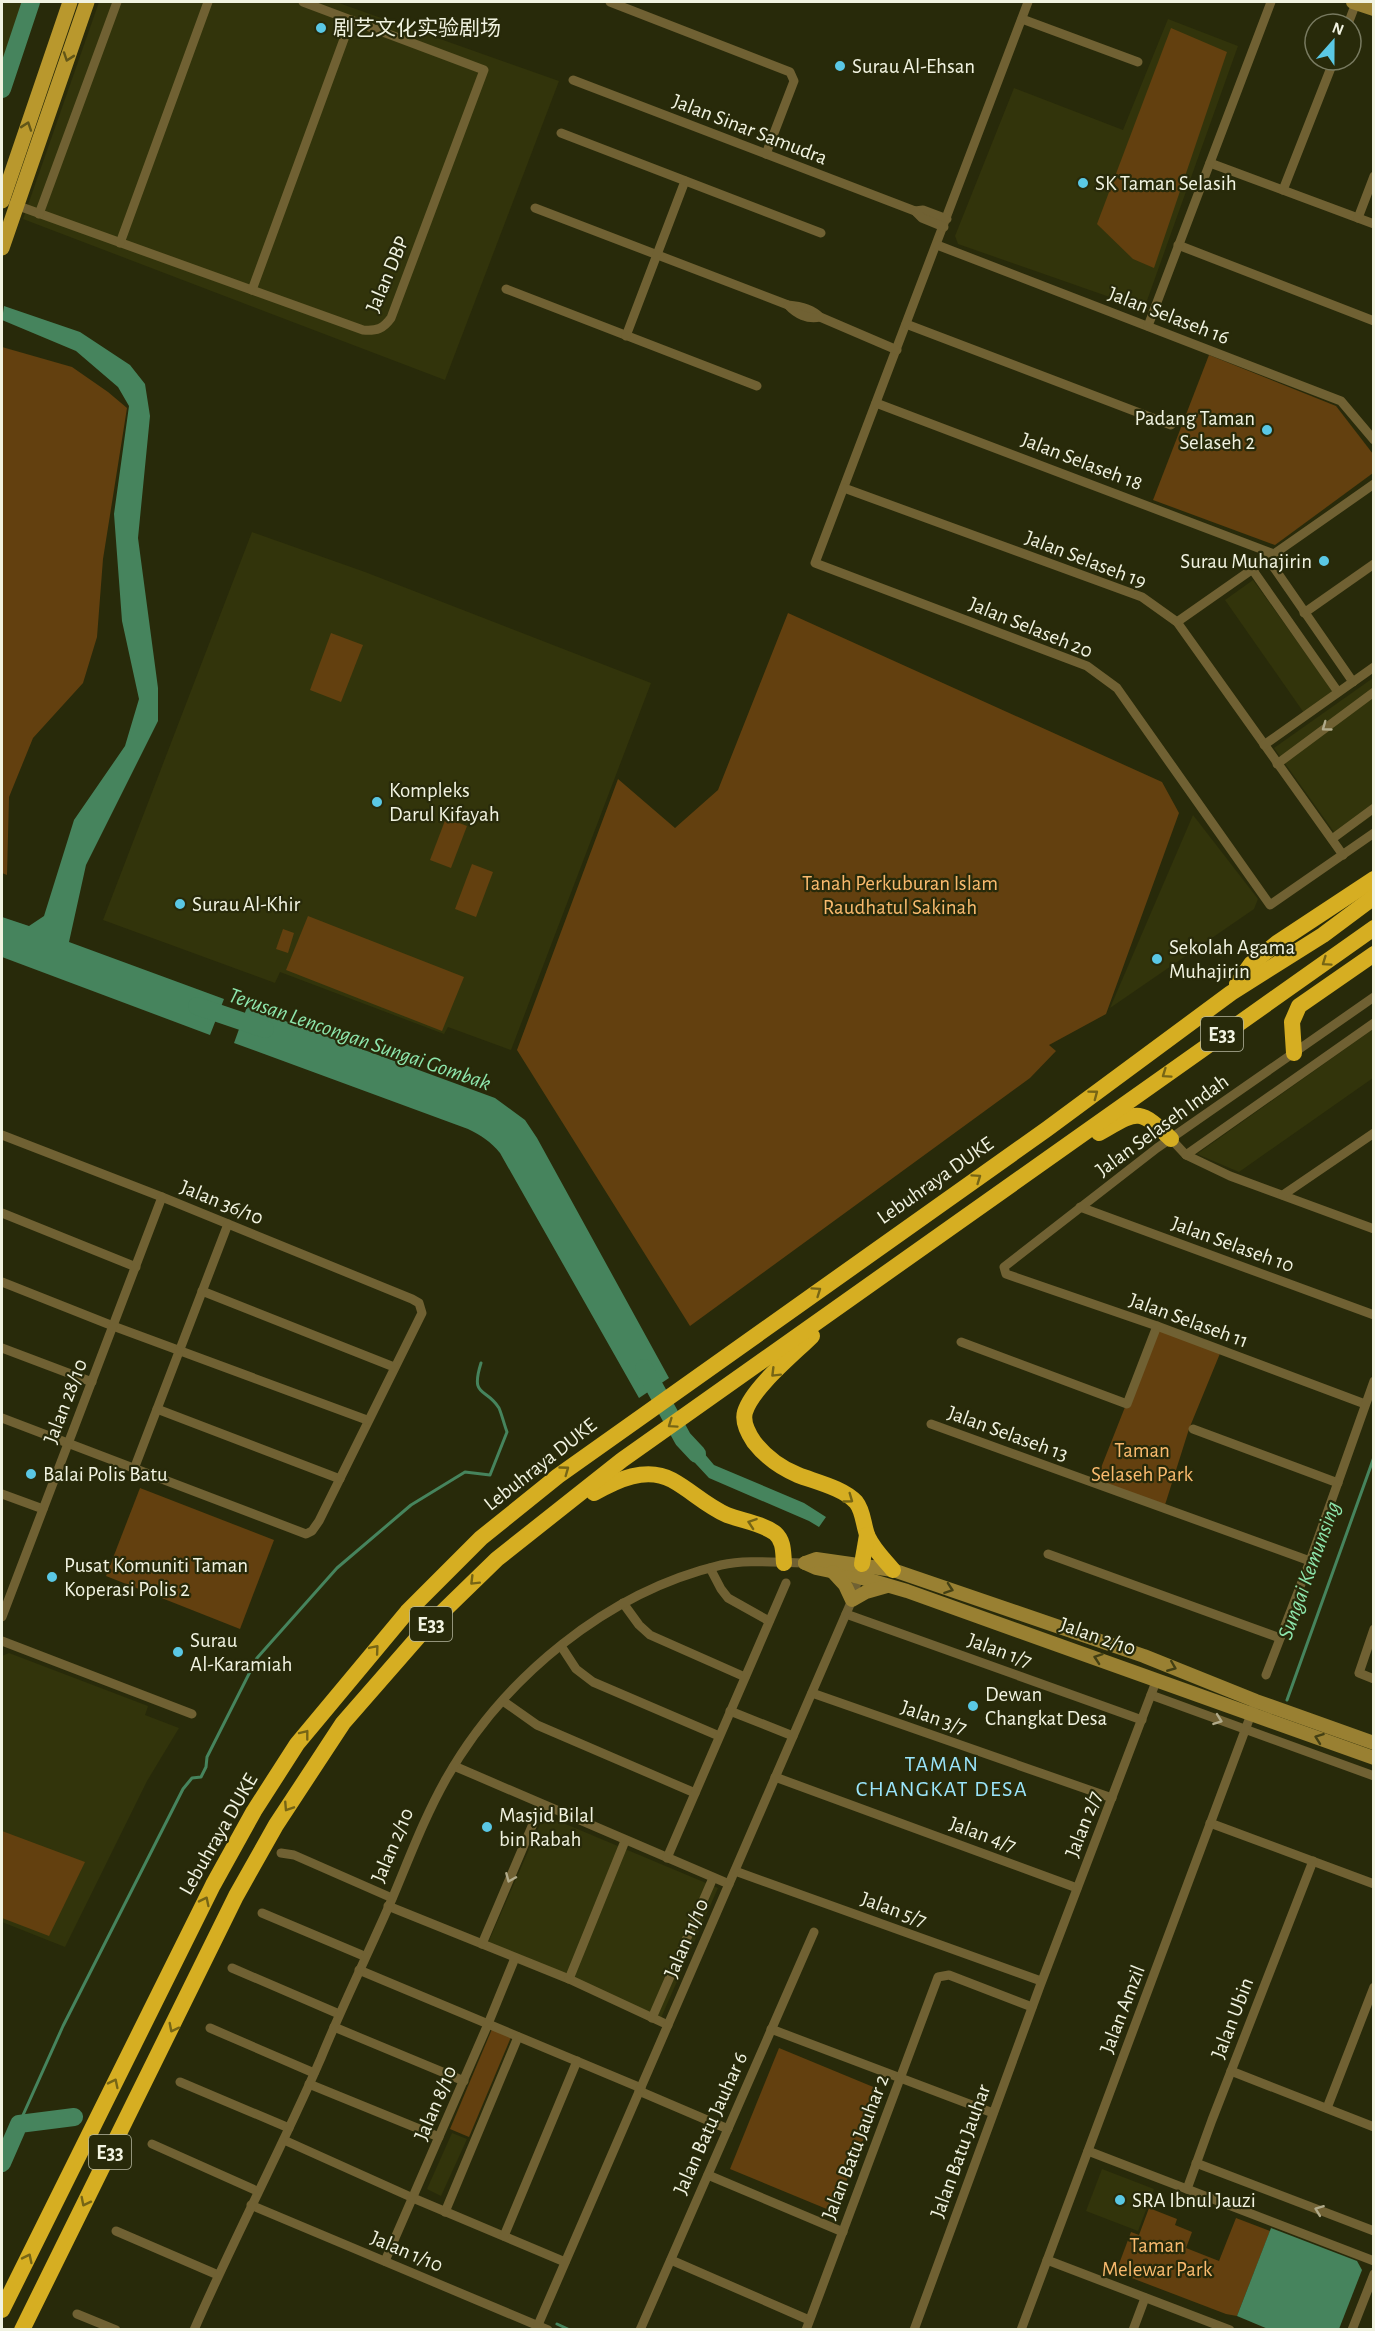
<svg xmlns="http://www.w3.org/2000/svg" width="1375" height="2331" font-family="'Alegreya Sans','Noto Sans SC',sans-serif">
<rect width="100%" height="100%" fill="#282a0a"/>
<g fill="#32340b">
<path d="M2,2H23L2,61Z"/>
<path d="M99,2H336L559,81L445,380L23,219Z"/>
<path d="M1168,19L1238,46L1144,309L958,244L955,236L1014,88L1123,130Z"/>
<path d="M252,532L365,572L651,683L511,1050L448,1027L444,1034L280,972L275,983L103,920Z"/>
<path d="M1253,580L1333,691L1304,713L1225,600Z"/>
<path d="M1373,678V815L1339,839L1274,748Z"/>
<path d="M1193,815L1258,899L1254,909L1110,1008Z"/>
<path d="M1373,1029V1078L1239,1172L1197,1154Z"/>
<path d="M9,1653L148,1706L145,1715L179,1728L147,1781L65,1947L2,1922V1656Z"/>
<path d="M544,1815L718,1888L661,2018L488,1943Z"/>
<path d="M452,2133L467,2139L441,2196L427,2189Z"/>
<path d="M1102,2169L1154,2189L1138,2231L1086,2211Z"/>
</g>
<g fill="#63400f">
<path d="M1171,28L1227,52L1154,268L1133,259L1097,224Z"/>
<path d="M2,347L72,367L108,392L127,408L103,559L97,637L83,683L33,738L9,797L7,875L2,873Z"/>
<path d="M1209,355L1336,406L1373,454V473L1275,545L1153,500Z"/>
<path d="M788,613L1162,782L1179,813L1106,1014L1049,1045L1056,1051L1030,1078L690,1326L517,1050L618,779L675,828L718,790Z"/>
<path d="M331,633L363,645L341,702L310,690Z"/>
<path d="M446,818L467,826L451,868L430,860Z"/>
<path d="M472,864L493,872L476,917L455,909Z"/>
<path d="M308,916L464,977L442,1031L286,970Z"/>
<path d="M283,929L294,933L288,953L276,949Z"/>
<path d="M1157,1326L1221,1351L1189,1429L1164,1508L1095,1483Z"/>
<path d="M140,1488L274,1540L240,1629L106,1576Z"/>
<path d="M2,1831L85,1862L49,1936L2,1918Z"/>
<path d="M492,2029L511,2037L469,2137L450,2129Z"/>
<path d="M779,2048L883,2091L834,2212L730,2169Z"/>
<path d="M1149,2208L1177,2219L1175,2225L1192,2232L1186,2248L1219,2261L1236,2218L1270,2231L1237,2316L1226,2314L1116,2272L1131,2232L1139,2235Z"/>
</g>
<g fill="#46845d">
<path d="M4,306L80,332L130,365L145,384L150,416L138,538L158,688V721L86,865L69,942L224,999L210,1035L2,957V917L29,926L44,916L74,820L125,746L139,699L122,621L114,514L129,406L118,387L76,351L2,320Z"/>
<path d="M247,1007L495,1098L525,1120L537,1138L669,1378L639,1398L500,1153C490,1141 482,1136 468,1129L234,1043Z"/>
<path d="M686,1432L714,1465L804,1503L826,1517L819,1527L809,1521L709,1478L683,1450L675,1439Z"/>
<path d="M1271,2228L1357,2261L1362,2270L1339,2329H1268L1237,2316Z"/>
</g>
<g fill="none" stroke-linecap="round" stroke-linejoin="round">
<g stroke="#46845d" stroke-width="3">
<path d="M1287,1700L1374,1457"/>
<path d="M19,2124L63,2026L183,1789L192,1778L201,1777L206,1767L207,1757L257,1658L337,1568L411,1505L465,1472L490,1475L507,1432C504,1424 502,1415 499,1408C486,1387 470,1398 481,1363"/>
<path d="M557,2324L570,2330"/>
</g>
<g stroke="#46845d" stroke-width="18">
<path d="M2,89L31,2"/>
<path d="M197,1006L265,1029"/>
<path d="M644,1368L683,1439L697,1454"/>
<path d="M2,2163L19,2124L74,2117"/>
</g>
<g stroke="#706133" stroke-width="9">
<path d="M610,2L790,72L794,81L766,154"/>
<path d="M1028,2L815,563L1087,666L1117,688L1270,905L1374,833"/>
<path d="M1022,19L1138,62"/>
<path d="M1348,24L1356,3"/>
<path d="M573,80L915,211L923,210L947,219"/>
<path d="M561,133L821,233"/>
<path d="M1210,163L1374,224"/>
<path d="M1283,190L1334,60"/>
<path d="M13,204L363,330C377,331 383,329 391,318L484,70L303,2"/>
<path d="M535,208L788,305C800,306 812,309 820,317L897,350"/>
<path d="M915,211L922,218L944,227"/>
<path d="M39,214L117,2"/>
<path d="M1358,218L1374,176"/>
<path d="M120,243L208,2"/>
<path d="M937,245L1341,401L1374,440"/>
<path d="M1178,245L1374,321"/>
<path d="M506,289L757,386"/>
<path d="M252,290L351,20"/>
<path d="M788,305C796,314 808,320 820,317"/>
<path d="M906,324L1171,425"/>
<path d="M1148,326L1271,2"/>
<path d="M626,336L685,181"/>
<path d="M876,403L1274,554"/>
<path d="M844,488L1142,597L1177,622L1343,855"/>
<path d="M1268,559L1353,682"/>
<path d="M1252,569L1338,692"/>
<path d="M1304,613L1374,564"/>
<path d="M1177,622L1374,484"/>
<path d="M1264,745L1374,667"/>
<path d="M1277,764L1374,692"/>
<path d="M1332,839L1374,808"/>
<path d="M2,1135L162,1197L412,1299L419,1303L422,1313L319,1521L312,1531L306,1534L2,1418"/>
<path d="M1171,1139L1186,1155L1230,1176L1374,1229"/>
<path d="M1186,1155L1374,1023"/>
<path d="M1283,1195L1374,1133"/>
<path d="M1080,1207L1374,1315"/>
<path d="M2,1213L136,1267"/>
<path d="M2,1282L113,1326L367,1420"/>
<path d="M202,1291L394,1367"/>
<path d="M961,1342L1127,1404L1157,1326"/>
<path d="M2,1348L92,1382"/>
<path d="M1365,1404L1157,1326L1006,1274L1004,1267L1157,1148L1374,997"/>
<path d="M157,1409L340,1479"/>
<path d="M931,1424L1310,1561"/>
<path d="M1193,1429L1338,1483"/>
<path d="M134,1469L228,1224"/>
<path d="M2,1494L43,1509"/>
<path d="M1048,1554L1280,1638"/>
<path d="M710,1568L721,1589L728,1598L769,1621"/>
<path d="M623,1603L639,1625L650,1635L745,1677"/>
<path d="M846,1614L1142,1720"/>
<path d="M2,1617L162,1197"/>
<path d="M1374,1629L1359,1673L1374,1679"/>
<path d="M2,1641L192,1714"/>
<path d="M561,1646L576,1669L593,1682L719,1736"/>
<path d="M1266,1675L1310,1561L1374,1381"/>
<path d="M812,1693L1112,1798"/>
<path d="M1151,1695L1374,1776"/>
<path d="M503,1701L537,1725L695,1793"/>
<path d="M730,1711L793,1736"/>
<path d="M454,1766L729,1884"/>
<path d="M775,1777L1077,1888"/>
<path d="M1210,1823L1374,1884"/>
<path d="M281,1853L294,1855L392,1898"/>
<path d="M667,1858L786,1583"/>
<path d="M735,1871L1041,1981"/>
<path d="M388,1906L569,1979L668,2025"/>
<path d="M262,1913L364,1956"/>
<path d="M482,1944L541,1805"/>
<path d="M232,1968L339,2014"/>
<path d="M359,1970L641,2088"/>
<path d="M569,1979L625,1841"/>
<path d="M652,2018L713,1878"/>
<path d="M334,2027L464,2081"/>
<path d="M210,2028L314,2073"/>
<path d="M771,2029L993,2113"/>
<path d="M1231,2071L1374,2127"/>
<path d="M180,2082L289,2128"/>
<path d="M309,2084L439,2137"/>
<path d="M639,2091L728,2129"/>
<path d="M1327,2108L1374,1987"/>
<path d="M284,2140L413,2198L565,2262"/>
<path d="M152,2144L257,2191"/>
<path d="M1088,2151L1374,2261"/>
<path d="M1196,2163L1374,2231"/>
<path d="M708,2175L843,2232"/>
<path d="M1187,2189L1212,2120L1313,1861"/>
<path d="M251,2205L548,2330"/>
<path d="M445,2212L518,2037"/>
<path d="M116,2231L218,2275"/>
<path d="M504,2236L577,2061"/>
<path d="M671,2260L809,2320"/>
<path d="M1047,2260L1230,2330"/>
<path d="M385,2261L488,2024L515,1958"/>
<path d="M77,2314L116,2330"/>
<path d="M538,2325L852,1600L860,1572"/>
<path d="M194,2330C234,2238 281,2150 321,2058C343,2004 369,1952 392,1899C409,1859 424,1818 446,1779C503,1678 607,1592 721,1565C748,1559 778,1563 805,1563"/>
<path d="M640,2330L814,1932"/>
<path d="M806,2330L938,1977L949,1975L1032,2007"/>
<path d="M914,2330L1040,1986L1157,1679"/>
<path d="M1021,2330L1253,1709"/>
<path d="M1133,2330L1145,2298"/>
<path d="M1352,2330L1374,2274"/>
</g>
<g stroke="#998032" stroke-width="14">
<path d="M1353,2L1374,9"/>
<path d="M805,1563L816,1568L859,1577L907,1591L1374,1758"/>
<path d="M805,1563L816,1559L893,1570L1144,1656L1256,1701L1374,1743"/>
<path d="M833,1572L845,1585L852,1600L866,1592L887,1586"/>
</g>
<g stroke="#b9982d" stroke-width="15">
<path d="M2,201L70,2"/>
<path d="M2,248L87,2"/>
</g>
<g stroke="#d6ae22" stroke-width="16">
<path d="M1237,984L1251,964L1277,943L1374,879"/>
<path d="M1294,1053L1292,1022L1299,1006L1374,954"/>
<path d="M1099,1133C1138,1111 1138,1107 1171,1139"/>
<path d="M812,1336C794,1354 752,1388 745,1412C742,1422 748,1433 754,1442C765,1456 781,1468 798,1475C816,1482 843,1488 856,1502C864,1512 863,1526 868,1537C874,1550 884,1559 893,1570"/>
<path d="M594,1493C617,1480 646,1466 672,1480C692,1491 705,1505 727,1515C743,1521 761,1523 775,1533C784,1541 783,1552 784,1563"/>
<path d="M862,1564L867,1535"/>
<path d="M2,2310L213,1885L254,1811L297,1744L407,1612L481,1538L558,1476L1047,1129L1231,993L1323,935L1374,897"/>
<path d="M22,2330L236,1896L276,1825L343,1723L426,1628L497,1559L622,1460L1374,928"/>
</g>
</g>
<defs><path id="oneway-chevron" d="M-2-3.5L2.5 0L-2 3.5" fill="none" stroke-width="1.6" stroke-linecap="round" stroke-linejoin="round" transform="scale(1.5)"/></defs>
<g stroke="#625618">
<use href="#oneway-chevron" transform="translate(68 57) rotate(109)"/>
<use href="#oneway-chevron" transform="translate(27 126) rotate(-71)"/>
</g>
<g stroke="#b0aa8a">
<use href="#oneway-chevron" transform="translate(1326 727) rotate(144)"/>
<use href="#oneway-chevron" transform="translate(1218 1720) rotate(20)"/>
<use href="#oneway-chevron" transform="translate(510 1878) rotate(113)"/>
<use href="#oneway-chevron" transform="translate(1319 2210) rotate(-159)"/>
</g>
<g stroke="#766515">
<use href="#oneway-chevron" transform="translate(1326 962) rotate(145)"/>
<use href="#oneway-chevron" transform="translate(1166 1074) rotate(145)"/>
<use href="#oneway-chevron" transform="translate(1094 1094) rotate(-37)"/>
<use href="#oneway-chevron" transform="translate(977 1178) rotate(-35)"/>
<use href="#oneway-chevron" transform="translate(817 1291) rotate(-35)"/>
<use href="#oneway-chevron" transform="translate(775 1373) rotate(135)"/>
<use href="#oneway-chevron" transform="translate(672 1424) rotate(145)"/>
<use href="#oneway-chevron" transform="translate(565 1470) rotate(-36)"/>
<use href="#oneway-chevron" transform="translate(849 1499) rotate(36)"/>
<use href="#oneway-chevron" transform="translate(752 1523) rotate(-161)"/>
<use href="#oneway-chevron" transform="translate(474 1581) rotate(135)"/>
<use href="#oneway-chevron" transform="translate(375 1649) rotate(-50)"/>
<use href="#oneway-chevron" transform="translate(305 1734) rotate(-52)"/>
<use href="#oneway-chevron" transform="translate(288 1807) rotate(123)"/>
<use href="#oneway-chevron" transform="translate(205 1901) rotate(-64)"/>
<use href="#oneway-chevron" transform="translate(173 2028) rotate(117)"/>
<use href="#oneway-chevron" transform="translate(114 2083) rotate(-64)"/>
<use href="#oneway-chevron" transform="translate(85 2202) rotate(117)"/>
<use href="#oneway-chevron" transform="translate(28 2258) rotate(-64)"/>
</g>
<g stroke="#444014">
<use href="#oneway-chevron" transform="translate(949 1589) rotate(19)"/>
<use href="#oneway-chevron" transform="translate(1098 1658) rotate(-161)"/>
<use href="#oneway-chevron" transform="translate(1172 1667) rotate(22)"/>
<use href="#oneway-chevron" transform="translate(1319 1738) rotate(-160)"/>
</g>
<g fill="#5ac8e5" stroke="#282a0a" stroke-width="2">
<circle cx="321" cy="28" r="6"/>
<circle cx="840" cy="66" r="6"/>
<circle cx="1083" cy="183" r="6"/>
<circle cx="1267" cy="430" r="6"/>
<circle cx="1324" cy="561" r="6"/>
<circle cx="377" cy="802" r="6"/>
<circle cx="180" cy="904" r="6"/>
<circle cx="1157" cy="959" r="6"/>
<circle cx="31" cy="1474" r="6"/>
<circle cx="52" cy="1577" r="6"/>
<circle cx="178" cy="1652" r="6"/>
<circle cx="973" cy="1706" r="6"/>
<circle cx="487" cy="1827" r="6"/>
<circle cx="1120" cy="2200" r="6"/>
</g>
<g text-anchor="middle" stroke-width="4.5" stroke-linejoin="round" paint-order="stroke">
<g fill="#282a0a" stroke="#b5b7a0" stroke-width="1.5">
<rect x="1201" y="1017" width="42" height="34" rx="4.5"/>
<rect x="410" y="1607" width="42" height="34" rx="4.5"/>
<rect x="89" y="2135" width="42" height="34" rx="4.5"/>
</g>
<g font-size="20" font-weight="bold" fill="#f1f3e1">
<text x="1222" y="1041">E33</text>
<text x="431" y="1631">E33</text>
<text x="110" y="2159">E33</text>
</g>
<g font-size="21" fill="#f1f3e1" stroke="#282a0a" text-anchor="start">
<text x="333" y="35">剧艺文化实验剧场</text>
<text x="852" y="73">Surau Al-Ehsan</text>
<text x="1095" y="190">SK Taman Selasih</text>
<text x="1255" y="425" text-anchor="end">Padang Taman<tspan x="1255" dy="24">Selaseh 2</tspan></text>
<text x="1312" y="568" text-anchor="end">Surau Muhajirin</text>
<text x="389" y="797">Kompleks<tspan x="389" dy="24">Darul Kifayah</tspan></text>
<text x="192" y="911">Surau Al-Khir</text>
<text x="1169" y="954">Sekolah Agama<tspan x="1169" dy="24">Muhajirin</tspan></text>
<text x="43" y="1481">Balai Polis Batu</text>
<text x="64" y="1572">Pusat Komuniti Taman<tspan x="64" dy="24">Koperasi Polis 2</tspan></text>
<text x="190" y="1647">Surau<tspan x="190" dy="24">Al-Karamiah</tspan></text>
<text x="985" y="1701">Dewan<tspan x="985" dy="24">Changkat Desa</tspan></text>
<text x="499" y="1822">Masjid Bilal<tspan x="499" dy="24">bin Rabah</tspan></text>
<text x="1132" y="2207">SRA Ibnul Jauzi</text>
</g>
<g font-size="21" fill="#f1f3e1" stroke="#282a0a">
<text transform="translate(750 129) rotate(21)" y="7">Jalan Sinar Samudra</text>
<text transform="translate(387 274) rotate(-67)" y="7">Jalan DBP</text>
<text transform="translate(1169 315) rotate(21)" y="7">Jalan Selaseh 16</text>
<text transform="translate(1082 461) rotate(21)" y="7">Jalan Selaseh 18</text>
<text transform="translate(1086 559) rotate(21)" y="7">Jalan Selaseh 19</text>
<text transform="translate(1031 627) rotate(22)" y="7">Jalan Selaseh 20</text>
<text transform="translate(1162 1125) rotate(-36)" y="7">Jalan Selaseh Indah</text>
<text transform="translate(935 1180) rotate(-35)" y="7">Lebuhraya DUKE</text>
<text transform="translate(222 1202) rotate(22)" y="7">Jalan 36/10</text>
<text transform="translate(1233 1244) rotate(20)" y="7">Jalan Selaseh 10</text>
<text transform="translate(1189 1320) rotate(20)" y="7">Jalan Selaseh 11</text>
<text transform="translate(65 1401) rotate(-69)" y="7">Jalan 28/10</text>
<text transform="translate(1008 1433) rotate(20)" y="7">Jalan Selaseh 13</text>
<text transform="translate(540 1464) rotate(-38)" y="7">Lebuhraya DUKE</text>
<text transform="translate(1098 1636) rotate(19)" y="7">Jalan 2/10</text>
<text transform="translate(1000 1650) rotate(20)" y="7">Jalan 1/7</text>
<text transform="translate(934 1717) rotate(19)" y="7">Jalan 3/7</text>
<text transform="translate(1083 1824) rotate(-69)" y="7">Jalan 2/7</text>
<text transform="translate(218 1834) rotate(-60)" y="7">Lebuhraya DUKE</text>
<text transform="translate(983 1834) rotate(20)" y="7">Jalan 4/7</text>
<text transform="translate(392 1845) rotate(-67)" y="7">Jalan 2/10</text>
<text transform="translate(894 1909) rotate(20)" y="7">Jalan 5/7</text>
<text transform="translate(686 1938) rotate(-67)" y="7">Jalan 11/10</text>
<text transform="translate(1122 2009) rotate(-69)" y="7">Jalan Amzil</text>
<text transform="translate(1232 2018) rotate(-69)" y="7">Jalan Ubin</text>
<text transform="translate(435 2103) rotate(-67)" y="7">Jalan 8/10</text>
<text transform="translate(710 2123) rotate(-66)" y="7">Jalan Batu Jauhar 6</text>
<text transform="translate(855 2147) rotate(-69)" y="7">Jalan Batu Jauhar 2</text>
<text transform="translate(960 2151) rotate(-70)" y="7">Jalan Batu Jauhar</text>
<text transform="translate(407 2251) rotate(23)" y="7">Jalan 1/10</text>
</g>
<g font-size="21" fill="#f9ba6e" stroke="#282a0a">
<text x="900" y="890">Tanah Perkuburan Islam<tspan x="900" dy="24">Raudhatul Sakinah</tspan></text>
<text x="1142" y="1457">Taman<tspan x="1142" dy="24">Selaseh Park</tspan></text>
<text x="1157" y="2252">Taman<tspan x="1157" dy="24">Melewar Park</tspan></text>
</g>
<g font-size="22" font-style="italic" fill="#8ee7ad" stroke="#282a0a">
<text transform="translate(360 1038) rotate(19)" y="8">Terusan Lencongan Sungai Gombak</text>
<text transform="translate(1308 1570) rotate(-70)" y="8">Sungai Kemunsing</text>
</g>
<g font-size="22" letter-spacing="1.5" fill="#9ae5fb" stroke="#282a0a">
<text x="942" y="1771">TAMAN<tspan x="942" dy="25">CHANGKAT DESA</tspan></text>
</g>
</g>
<rect width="1375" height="2331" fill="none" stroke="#f1f3e1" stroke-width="6"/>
<g transform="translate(1333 42) rotate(21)"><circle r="28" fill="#282a0a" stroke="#787a60" stroke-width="1.5"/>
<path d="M0-4.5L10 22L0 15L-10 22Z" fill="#5ac8e5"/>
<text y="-9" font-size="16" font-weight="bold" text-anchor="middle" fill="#f1f3e1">N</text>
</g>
</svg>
